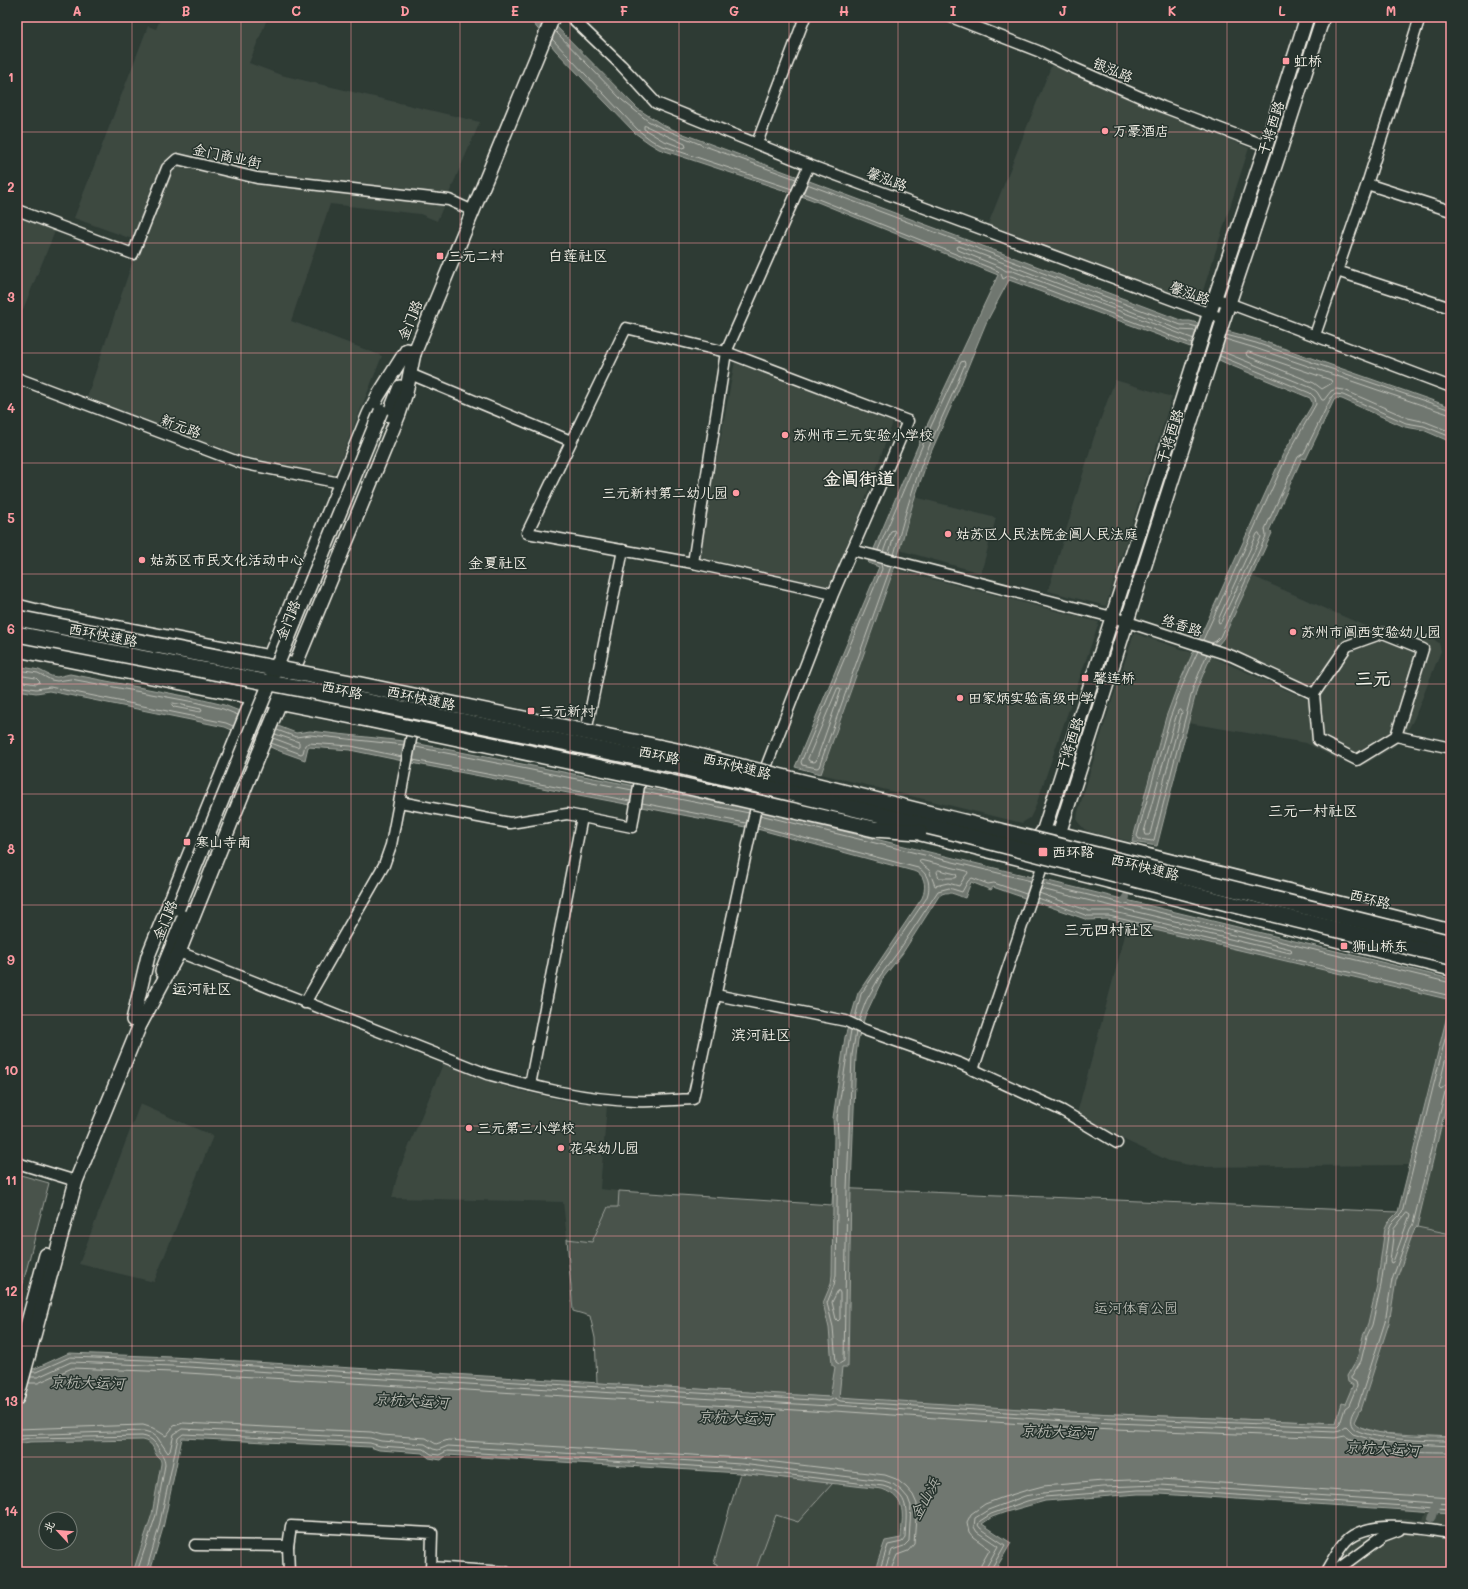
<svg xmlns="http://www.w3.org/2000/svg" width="1468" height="1589" font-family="Mali,'LXGW WenKai TC',sans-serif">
<rect width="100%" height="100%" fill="#2e3b34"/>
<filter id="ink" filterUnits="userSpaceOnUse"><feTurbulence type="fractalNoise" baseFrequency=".025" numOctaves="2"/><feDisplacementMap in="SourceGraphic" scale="8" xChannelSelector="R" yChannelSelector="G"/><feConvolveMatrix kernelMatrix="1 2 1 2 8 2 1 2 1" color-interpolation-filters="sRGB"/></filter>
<g filter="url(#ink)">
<g fill="#3c4841" fill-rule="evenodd">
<path d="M161,17H268L249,63L281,75L480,122L437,221L420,214L330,204L291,321L382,356L339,464L330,479L281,472L219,447L86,400L134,257L143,243L74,218L148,26L156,29Z"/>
<path d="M1052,64L1249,148L1199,303L987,227Z"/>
<path d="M17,214L56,229L17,324Z"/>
<path d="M735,361L893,422L835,584L827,587L698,558Z"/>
<path d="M1115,380L1172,397L1106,606L1048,591L1094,437Z"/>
<path d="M915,497L996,518L981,573L899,550Z"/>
<path d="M894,569L1099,622L1035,808L1030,818L1022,823L821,774Z"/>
<path d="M1252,576L1372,629H1405L1429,636L1439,643L1441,651L1414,719L1405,735L1395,746L1367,763L1358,766L1341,761L1306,743L1188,723L1197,689L1210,656L1307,699L1313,688L1220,644L1223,639Z"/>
<path d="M1134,633L1193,653L1176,690L1166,717L1132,842L1090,832L1084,829L1077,821L1078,812L1105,722Z"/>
<path d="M1128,924L1451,1000L1409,1165L1199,1167L1169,1161L1076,1117Z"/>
<path d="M443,1064L513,1089L565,1101L607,1106L600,1189L619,1191L618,1207H608L592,1242L567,1239L563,1202L392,1198L396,1181L402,1163Z"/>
<path d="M1451,1085V1234L1417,1227Z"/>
<path d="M140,1104L213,1136L154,1282L79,1264Z"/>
<path d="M142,1440L147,1441L153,1446L160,1458L161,1464L152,1514L133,1572H17V1448L18,1444ZM46,1519H70V1543H46Z"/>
<path d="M833,1483L882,1489L892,1494L901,1503L902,1507L901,1538L885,1541L874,1572H755L776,1515L798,1522Z"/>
<path d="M1426,1511L1451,1513V1572H1317L1337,1544L1348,1532L1355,1528L1405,1518L1423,1521Z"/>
</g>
<g fill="#48524c" stroke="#9ea29a">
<path d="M17,1174L49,1183L17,1306Z"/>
<path d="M833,1188L1398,1212L1417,1227L1451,1234V1437L1380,1433L1357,1426L1336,1423L1067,1412L597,1383L595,1338L590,1316L573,1311L567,1239L592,1242L608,1207H618L619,1191L832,1205Z"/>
<path d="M740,1473L833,1483L798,1522L776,1515L755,1572H717V1564L714,1563Z"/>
</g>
<g fill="#6f7770" stroke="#a4a8a0" fill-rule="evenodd">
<path d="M528,17H547L638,109L663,125L681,133L1183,321H1190L1257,339L1451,407V442L1423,430L1405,427L1342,399L1337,398L1334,400L1306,459L1302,458L1269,531L1272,533L1223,639L1218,645L1215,646L1197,689L1157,846L1132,842L1166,717L1176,690L1283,454L1312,405V402L1310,398L1230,365L1193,348L1009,280L986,323L958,391L928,459L913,503L894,569L821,774L795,767L879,567L868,563L922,436L998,275L810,199L659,149L649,143L635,133L556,51Z"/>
<path d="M17,666L39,670L51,676L57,677L70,674L195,698L224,705L296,733L310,731L404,741L748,808L1451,979V1085L1417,1227L1414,1230L1396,1281L1389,1323L1361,1410L1359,1411L1354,1422C1364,1437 1432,1437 1451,1437V1513L1160,1494H1138L1045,1501L1006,1512L992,1517L982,1524L1011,1543L994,1572H874L885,1541L901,1538C902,1515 908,1499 882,1489L740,1473L447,1455L441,1460L429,1458L423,1453L379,1450L370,1447L182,1438L163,1528L150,1572H133L152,1514L161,1464C161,1459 160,1459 157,1456C152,1447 154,1443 142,1440L30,1442L17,1444V1363L34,1369L69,1353L172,1357L830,1397L835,1367L832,1365L829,1328L823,1303L831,1284L832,1275L834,1136L833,1118L845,1037L858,993L922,898C926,889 926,877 917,872L761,830L417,764L350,750L308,747L305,760L277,750L225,727L49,691L36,693L17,690ZM971,882L991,890L993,887L1088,920L1108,919L1451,1000L1398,1212L1388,1222L1385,1228L1377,1285L1368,1324L1363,1336L1357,1359L1347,1376L1348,1382L1353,1385L1345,1404L1342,1403L1336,1423L1067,1412L839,1397L842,1367H848L851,1189L856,1056L858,1040L865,1016L883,978L902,954L939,896C947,889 956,895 965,898Z"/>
</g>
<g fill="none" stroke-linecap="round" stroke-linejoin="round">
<g stroke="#bfc0b8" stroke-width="1">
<path d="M555,31L622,100L648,121L662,128L702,145L796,179"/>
<path d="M552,39L638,130L651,140L660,145L792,189"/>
<path d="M646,126L685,144L686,147L683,148L662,140L644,129V126Z"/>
<path d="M807,184L1181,325H1190L1197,327"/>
<path d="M803,193L998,271L1001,274L1003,279L1008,276H1011L1192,344"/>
<path d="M1226,335L1256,343L1451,410"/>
<path d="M1194,339L1013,271H1006L1000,267L958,250L957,247L959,246L1180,330L1196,331"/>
<path d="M1225,339L1255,348L1451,415"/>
<path d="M1221,351L1312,388L1317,392L1322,400H1324L1331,391L1336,389L1344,390L1408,418L1426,422L1451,432"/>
<path d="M1249,352L1331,380L1332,383L1322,389L1314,383L1247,356L1246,353Z"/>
<path d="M1259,533L1261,537L1221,622L1219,623L1218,620L1257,534Z"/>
<path d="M878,550L926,437L961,362L964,361L965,364C953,395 938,425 925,456C912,488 903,522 894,555"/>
<path d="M883,552L891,531L894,530L895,532L889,553"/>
<path d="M881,564L882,569L801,762L802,765L817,768L819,767L891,566"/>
<path d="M1203,640L1287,456L1316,404L1315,398L1310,393L1220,356"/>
<path d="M1212,643L1216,641L1220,637L1266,536L1265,529L1298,457L1304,453L1332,396L1336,394L1343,395L1406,423L1424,426L1451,437"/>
<path d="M1198,651L1180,691L1170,718L1137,836L1139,839L1152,841L1154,840L1193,688L1207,654"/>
<path d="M17,670L38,673L51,680L57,681L71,679L194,702L223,709L238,715"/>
<path d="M17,675L36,678L40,682L36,684L17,681"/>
<path d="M17,686L36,689L50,687L226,723L233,726"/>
<path d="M838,688H840L841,690L816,761L814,762L809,761L808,759Z"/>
<path d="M173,703L201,709L202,711L200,712L174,707L172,705Z"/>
<path d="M1181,710L1182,712L1150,834L1149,835H1145L1144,832L1175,720L1178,711Z"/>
<path d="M277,730L296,737L310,735L404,745"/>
<path d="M273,738L297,747L299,746V742L275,734"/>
<path d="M271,743L301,754L303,753L305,745L309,743L351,746L402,757"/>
<path d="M416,747L632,790"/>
<path d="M413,760L630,801"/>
<path d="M644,792L749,813"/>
<path d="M642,803L746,823"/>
<path d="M760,815L1031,881"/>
<path d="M758,826L918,868C930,874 931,889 926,899L861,994L855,1018"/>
<path d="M920,860L967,871L968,873L964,878L959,886L948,883L935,886L929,870L920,863Z"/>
<path d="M939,870L956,874L957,877L955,878H939L937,872Z"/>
<path d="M1043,884L1451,983"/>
<path d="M1039,893L1089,911H1110L1290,953L1292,952L1291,949L1041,889"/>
<path d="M1038,898L1088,916H1109L1451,996"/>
<path d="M859,1020L866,1001L880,976L898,952L938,891L949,888L962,892L968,881L972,878L988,884L994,883L1026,894"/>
<path d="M851,1030L837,1118L838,1136L836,1275L834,1285L827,1303L833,1327L836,1362L839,1364L844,1361L847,1189L852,1055L856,1032"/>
<path d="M1451,1036L1439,1087L1441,1089L1446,1085L1451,1084"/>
<path d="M1451,1089L1448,1090L1445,1092L1413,1224L1410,1229L1392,1280L1385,1322L1358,1406C1352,1411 1346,1424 1356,1430C1375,1440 1428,1441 1451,1441"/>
<path d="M1407,1213L1410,1215L1393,1262L1391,1263L1390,1261L1394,1229Z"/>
<path d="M839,1291L840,1293V1319L838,1321L836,1319L832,1302L837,1292Z"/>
<path d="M32,1372H36L70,1357L172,1361L829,1401L835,1398L840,1401L1066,1416L1337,1427L1340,1424L1345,1408L1349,1405L1357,1386L1356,1382L1351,1379V1377L1361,1361L1367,1336L1372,1325L1381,1285L1389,1229L1391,1224L1402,1213L1451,1015"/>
<path d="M30,1377H38L71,1362L172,1366L829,1406L835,1405L1066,1421L1335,1432L1340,1431L1346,1427L1353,1434L1379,1442L1451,1446"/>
<path d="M29,1383H38L72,1368L171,1372L828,1412L835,1411L1066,1427L1335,1438L1345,1436C1370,1452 1421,1452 1451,1452"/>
<path d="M17,1429L143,1425L153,1428L166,1436L174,1426L183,1423L371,1432L382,1435L426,1438L436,1444L448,1440L741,1458L885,1475L896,1479L906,1487L913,1495L917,1504L914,1544L908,1551L897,1555L890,1572"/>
<path d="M17,1435L144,1431L151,1433L157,1437L168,1453L170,1451L174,1434L182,1429L370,1438L381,1441L425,1444L433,1449L438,1450L448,1446L741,1464L884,1481L893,1484L902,1491L908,1498L911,1506L909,1541L904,1546L892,1550L884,1572"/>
<path d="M17,1440L30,1438L142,1436C154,1438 156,1444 161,1453C163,1457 165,1459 165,1465L156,1515L137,1572"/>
<path d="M146,1572L159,1527L178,1438L183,1434L370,1443L380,1446L424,1449L431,1454L439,1455L447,1451L741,1469L883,1486C912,1494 906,1514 905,1538L902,1542L888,1545L879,1572"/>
<path d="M980,1572L981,1565L990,1549L973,1537L969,1532L967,1522L971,1514L985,1504L1001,1498L1024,1491L1043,1486L1103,1481L1160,1479L1451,1498"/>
<path d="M986,1572L987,1566L998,1546L977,1532L974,1527L975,1518L988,1510L1025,1496L1043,1493L1103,1487L1160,1485L1451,1504"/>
<path d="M991,1572V1569L1005,1545L980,1528L978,1525L980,1521L991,1514L1027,1501L1044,1497L1138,1490H1160L1451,1509"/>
</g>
<g stroke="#6f7770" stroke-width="8">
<path d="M1125,900L1126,897"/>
<path d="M1432,1519L1437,1503"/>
</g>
<defs>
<g id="minor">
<path d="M571,17L621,65L656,103L809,165L1224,319"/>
<path d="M951,17L1038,51L1067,65L1163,107L1266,146"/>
<path d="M1420,17L1367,184L1451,211"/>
<path d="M757,143L805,17"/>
<path d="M17,210L133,254L167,168L177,159L257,178L449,200L473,211"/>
<path d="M1337,271L1451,308"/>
<path d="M1215,298L1451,387"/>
<path d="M1315,335L1367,184"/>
<path d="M410,374L571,441"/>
<path d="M17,378L241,463L340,483"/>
<path d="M852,550L1112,617L1232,656L1314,694L1318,740L1357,760L1396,736L1451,748"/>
<path d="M693,563L726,352L809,165"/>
<path d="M1314,694L1347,646L1383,633L1423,649L1396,736"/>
<path d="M587,727L623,550"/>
<path d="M763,778L766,767L833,594L908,421L726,352L626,328L527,533L693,563L833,594"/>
<path d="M400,802L510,823L567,814L632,827L639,786L645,771"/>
<path d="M179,952L487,1074C535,1087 586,1100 635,1101C655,1102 674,1100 693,1099L758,798"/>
<path d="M716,995L846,1021L865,1030L961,1064L1063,1111L1117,1143"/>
<path d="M305,1003L384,865L391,845L411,739L416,723"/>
<path d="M973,1070L1043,864"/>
<path d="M530,1085L582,817"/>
<path d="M17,1163L76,1181"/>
<path d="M195,1545L288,1546"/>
<path d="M431,1567L506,1572"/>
<path d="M289,1572L288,1546L291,1526L432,1533L431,1572"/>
<path d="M1326,1572C1332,1562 1338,1550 1346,1541C1369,1518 1422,1529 1451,1533"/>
<path d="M1334,1572L1383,1536L1399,1530"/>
</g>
<g id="major">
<path d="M1208,318L1266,146L1307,17"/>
<path d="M411,361L553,17"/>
<path d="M389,415L400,387"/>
<path d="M152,668L213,681"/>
<path d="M265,668L369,414L378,396L407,350"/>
<path d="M255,689L366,711"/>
<path d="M395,717L672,774L763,796"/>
<path d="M908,831C1089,875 1270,924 1451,969"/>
<path d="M1040,842L1196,356"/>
<path d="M1056,843L1223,321L1280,151L1323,17"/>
<path d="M162,971L186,912"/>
<path d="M133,1020L148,956L257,688"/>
<path d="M141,1023L179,952L259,753L399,414L406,393L414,353"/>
<path d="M17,1363L46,1255"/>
<path d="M17,1398L76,1181L144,1015"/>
</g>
<g id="highway">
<path d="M17,607L53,616L270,658L292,666"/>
<path d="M17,649L372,720"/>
<path d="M1042,834H1058L1451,932"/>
</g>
</defs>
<use href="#minor" stroke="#f4f1e8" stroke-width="13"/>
<use href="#major" stroke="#f4f1e8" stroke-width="16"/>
<use href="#highway" stroke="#f4f1e8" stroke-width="18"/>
<use href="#minor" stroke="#26332d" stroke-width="10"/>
<use href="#major" stroke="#26332d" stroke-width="13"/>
<use href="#highway" stroke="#26332d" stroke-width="15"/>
<defs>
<g id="major-bridge">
<path d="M1196,356L1208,318"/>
<path d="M178,908L381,411"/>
</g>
<g id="highway-bridge">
<path d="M17,618L361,685L677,751L1451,943"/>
<path d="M17,634L364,701L674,765L956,833L1235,905L1451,957"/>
<path d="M372,720L663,781L874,829L919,832"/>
</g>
</defs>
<use href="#major-bridge" stroke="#f4f1e8" stroke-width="16" stroke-linecap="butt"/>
<use href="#highway-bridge" stroke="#f4f1e8" stroke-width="18" stroke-linecap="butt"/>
<use href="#major-bridge" stroke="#26332d" stroke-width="13"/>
<use href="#highway-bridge" stroke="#26332d" stroke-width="15"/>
</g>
</g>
<path fill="none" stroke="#ff9aa2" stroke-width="1" stroke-opacity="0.55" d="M132,17V1572M241,17V1572M351,17V1572M460,17V1572M570,17V1572M679,17V1572M789,17V1572M898,17V1572M1008,17V1572M1117,17V1572M1227,17V1572M1336,17V1572M17,132H1451M17,243H1451M17,353H1451M17,463H1451M17,574H1451M17,684H1451M17,794H1451M17,905H1451M17,1015H1451M17,1126H1451M17,1236H1451M17,1346H1451M17,1457H1451"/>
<g fill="#ff9aa2" stroke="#26332d" stroke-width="1.5">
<rect x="1282" y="57" width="8" height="8" rx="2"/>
<circle cx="1105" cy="131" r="4"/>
<rect x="436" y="252" width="8" height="8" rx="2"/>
<circle cx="785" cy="435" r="4"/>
<circle cx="736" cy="493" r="4"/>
<circle cx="948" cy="534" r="4"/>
<circle cx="142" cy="560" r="4"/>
<circle cx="1293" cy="632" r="4"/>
<rect x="1081" y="674" width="8" height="8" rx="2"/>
<circle cx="960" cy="698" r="4"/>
<rect x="527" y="707" width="8" height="8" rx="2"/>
<rect x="183" y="838" width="8" height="8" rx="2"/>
<rect x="1038" y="847" width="10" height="10" rx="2"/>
<rect x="1340" y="942" width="8" height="8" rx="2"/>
<circle cx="469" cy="1128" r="4"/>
<circle cx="561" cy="1148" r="4"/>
</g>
<g text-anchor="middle" stroke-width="3" stroke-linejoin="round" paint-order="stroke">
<g font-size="14" fill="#f4f1e8" stroke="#26332d" text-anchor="start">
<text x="1294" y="66">虹桥</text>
<text x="1113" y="136">万豪酒店</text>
<text x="448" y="261">三元二村</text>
<text x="793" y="440">苏州市三元实验小学校</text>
<text x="728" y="498" text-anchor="end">三元新村第二幼儿园</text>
<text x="956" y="539">姑苏区人民法院金阊人民法庭</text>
<text x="150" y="565">姑苏区市民文化活动中心</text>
<text x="1301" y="637">苏州市阊西实验幼儿园</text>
<text x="1093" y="683">馨连桥</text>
<text x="968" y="703">田家炳实验高级中学</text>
<text x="539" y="716">三元新村</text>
<text x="195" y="847">寒山寺南</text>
<text x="1052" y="857">西环路</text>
<text x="1352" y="951">狮山桥东</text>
<text x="477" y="1133">三元第三小学校</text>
<text x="569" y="1153">花朵幼儿园</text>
</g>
<g font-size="14" fill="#f4f1e8" stroke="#26332d">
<text transform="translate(1113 70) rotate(23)" y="5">银泓路</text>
<text transform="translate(1271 128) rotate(-72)" y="5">干将西路</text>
<text transform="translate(227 156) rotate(12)" y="5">金门商业街</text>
<text transform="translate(887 179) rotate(21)" y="5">馨泓路</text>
<text transform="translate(1190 293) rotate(20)" y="5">馨泓路</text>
<text transform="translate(410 320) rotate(-68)" y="5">金门路</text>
<text transform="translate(181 426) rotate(21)" y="5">新元路</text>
<text transform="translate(1170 436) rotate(-72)" y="5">干将西路</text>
<text transform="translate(288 620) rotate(-68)" y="5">金门路</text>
<text transform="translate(1182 625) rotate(18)" y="5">络香路</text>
<text transform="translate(103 635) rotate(11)" y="5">西环快速路</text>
<text transform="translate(342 690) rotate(12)" y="5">西环路</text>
<text transform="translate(421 698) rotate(12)" y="5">西环快速路</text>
<text transform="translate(1070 744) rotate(-72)" y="5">干将西路</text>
<text transform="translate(659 755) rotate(12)" y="5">西环路</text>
<text transform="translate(737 766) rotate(14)" y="5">西环快速路</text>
<text transform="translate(1145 867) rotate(14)" y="5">西环快速路</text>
<text transform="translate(1370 899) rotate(14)" y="5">西环路</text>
<text transform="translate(165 920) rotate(-68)" y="5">金门路</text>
</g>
<g font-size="14" fill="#b8b9b1" stroke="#26332d">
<text x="1136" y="1313">运河体育公园</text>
</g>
<g font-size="15" fill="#f4f1e8" stroke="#26332d">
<text x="578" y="261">白莲社区</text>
<text x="498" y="568">金夏社区</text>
<text x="1313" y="816">三元一村社区</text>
<text x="1109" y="935">三元四村社区</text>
<text x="202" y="994">运河社区</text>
<text x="761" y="1040">滨河社区</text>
</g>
<g font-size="15" font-style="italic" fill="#b8bab2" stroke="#26332d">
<text transform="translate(87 1383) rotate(1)" y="5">京杭大运河</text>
<text transform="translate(411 1401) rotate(3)" y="5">京杭大运河</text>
<text transform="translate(735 1418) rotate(2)" y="5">京杭大运河</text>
<text transform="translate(1058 1432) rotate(2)" y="5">京杭大运河</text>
<text transform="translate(1382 1449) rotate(3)" y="5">京杭大运河</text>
<text transform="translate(925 1499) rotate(-61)" y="5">金山浜</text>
</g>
<g font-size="18" font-weight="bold" fill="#f4f1e8" stroke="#26332d">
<text x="859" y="485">金阊街道</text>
<text x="1373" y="685">三元</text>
</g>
</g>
<rect width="1468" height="1589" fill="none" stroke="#26332d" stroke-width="44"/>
<g transform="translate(58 1531) rotate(296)"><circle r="19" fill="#26332d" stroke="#787f78"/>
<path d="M0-3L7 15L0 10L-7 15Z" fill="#ff9aa2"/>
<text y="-6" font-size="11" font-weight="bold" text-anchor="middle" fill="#f4f1e8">北</text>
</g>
<rect x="22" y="22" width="1424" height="1545" fill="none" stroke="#ff9aa2" stroke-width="1.5"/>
<g font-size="13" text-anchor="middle" font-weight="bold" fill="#ff9aa2">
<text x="77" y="16">A</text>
<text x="186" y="16">B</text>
<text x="296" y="16">C</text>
<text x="405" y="16">D</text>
<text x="515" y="16">E</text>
<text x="624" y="16">F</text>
<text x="734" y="16">G</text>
<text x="844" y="16">H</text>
<text x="953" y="16">I</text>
<text x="1063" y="16">J</text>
<text x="1172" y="16">K</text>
<text x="1282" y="16">L</text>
<text x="1391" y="16">M</text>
<text x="11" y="82">1</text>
<text x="11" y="192">2</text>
<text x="11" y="302">3</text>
<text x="11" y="413">4</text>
<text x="11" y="523">5</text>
<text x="11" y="634">6</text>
<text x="11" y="744">7</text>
<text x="11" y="854">8</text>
<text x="11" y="965">9</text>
<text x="11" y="1075">10</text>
<text x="11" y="1185">11</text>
<text x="11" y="1296">12</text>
<text x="11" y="1406">13</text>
<text x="11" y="1516">14</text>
</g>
</svg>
